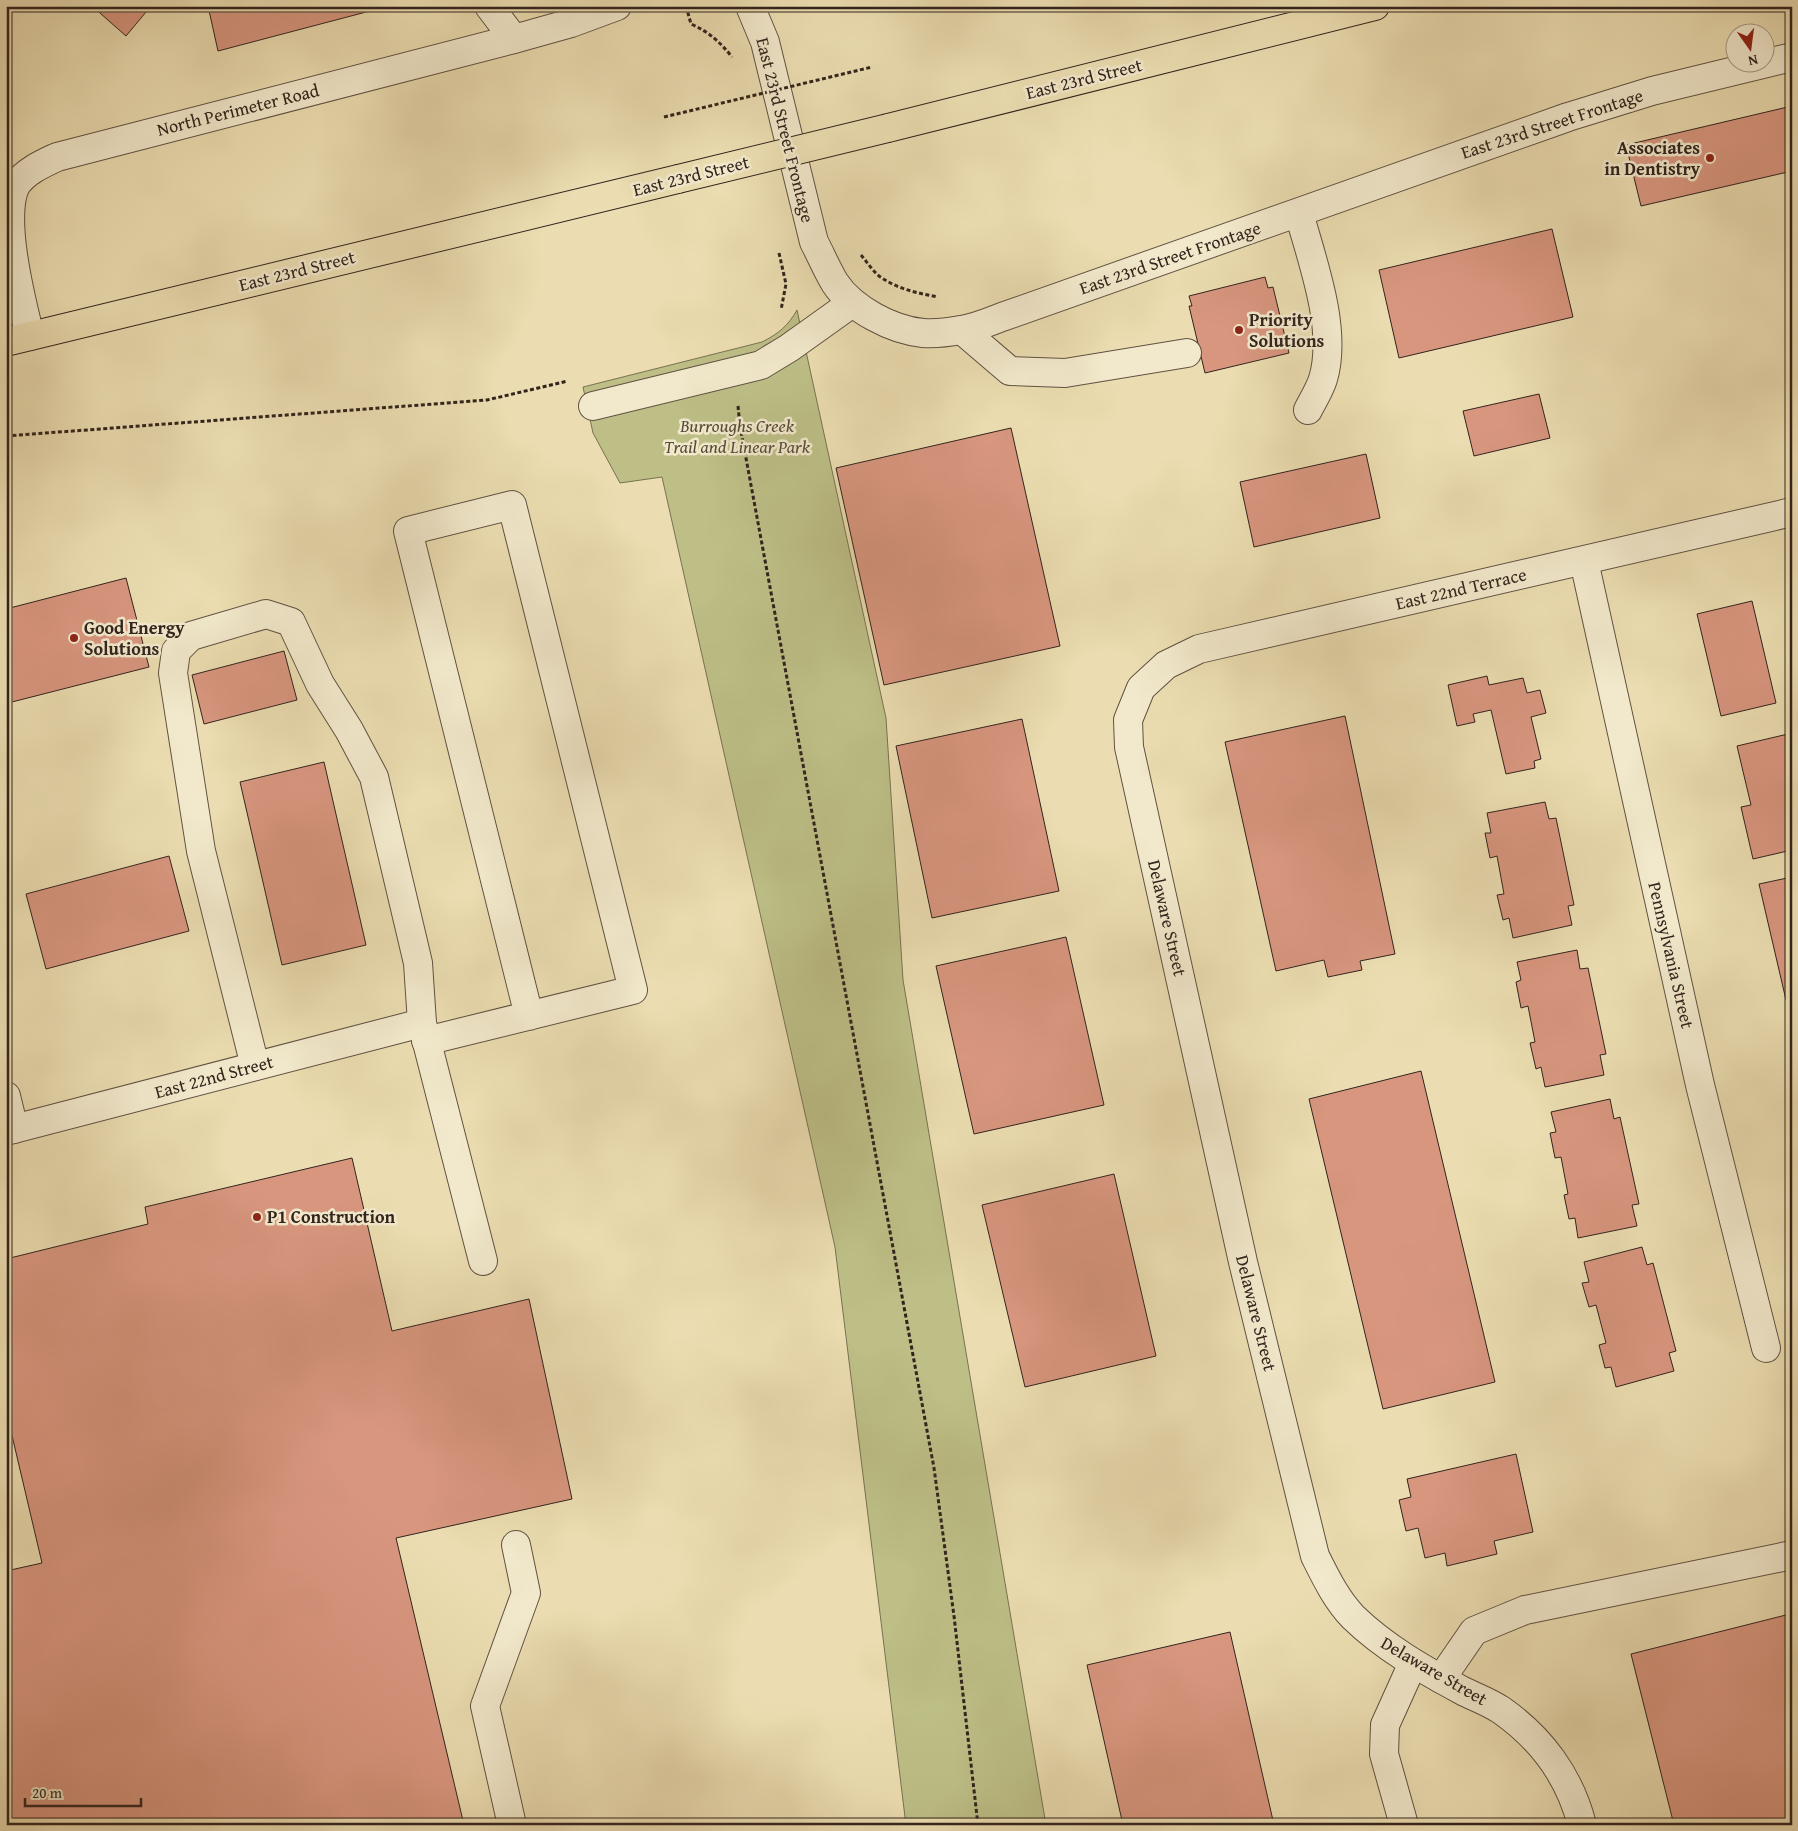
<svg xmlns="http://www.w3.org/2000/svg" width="1798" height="1831" font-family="'Gentium Book Plus',serif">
<rect width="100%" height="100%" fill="#ebddb1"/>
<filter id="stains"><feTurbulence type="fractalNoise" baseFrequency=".004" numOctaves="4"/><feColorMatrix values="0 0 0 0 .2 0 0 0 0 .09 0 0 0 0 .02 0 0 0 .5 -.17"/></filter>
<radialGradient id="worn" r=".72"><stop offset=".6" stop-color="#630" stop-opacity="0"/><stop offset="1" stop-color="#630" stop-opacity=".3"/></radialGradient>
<path fill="#bdbf87" stroke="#787252" d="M797,310L886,718L903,980L1046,1825H906L835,1247L662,477L620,483L593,433L583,387L762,342C778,334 788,326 797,310Z"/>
<g fill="#d8967f" stroke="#32241d">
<path d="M92,6H151L126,36Z"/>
<path d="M208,6H389L218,51Z"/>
<path d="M1792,106V171L1641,206L1626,145Z"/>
<path d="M1552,229L1573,317L1399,358L1379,270Z"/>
<path d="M1265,277L1268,288L1273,287L1289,353L1205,373L1189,306H1192L1189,296Z"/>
<path d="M1539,394L1550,438L1474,456L1463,411Z"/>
<path d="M1011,428L1060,646L884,685L836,468Z"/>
<path d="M1366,454L1380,518L1254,547L1240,482Z"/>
<path d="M126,578L149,667L8,703L6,609Z"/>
<path d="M1752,601L1776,703L1721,716L1697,614Z"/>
<path d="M284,651L297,700L204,724L192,675Z"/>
<path d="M1487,676L1489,685L1523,678L1527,693L1540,690L1546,713L1531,717L1541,759L1534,761L1535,768L1506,774L1491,710L1473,714L1475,722L1457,726L1448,685Z"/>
<path d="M1345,716L1395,954L1360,961L1362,970L1328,977L1324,960L1276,971L1225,742Z"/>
<path d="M1022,719L1059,891L932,918L896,746Z"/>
<path d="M1788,734L1792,748V850L1753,859L1741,807L1751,805L1737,746Z"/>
<path d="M324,762L366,945L282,965L240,782Z"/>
<path d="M1545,802L1549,819L1556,818L1574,905L1568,906L1572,925L1513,938L1509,918L1503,920L1497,895L1504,894L1497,856L1490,858L1485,833H1491L1487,813Z"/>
<path d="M169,856L189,931L46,969L26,894Z"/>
<path d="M1792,877V998L1786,1000L1759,884Z"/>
<path d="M1066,937L1104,1105L974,1134L936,966Z"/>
<path d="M1577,950L1580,969L1588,968L1606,1054L1600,1055L1604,1075L1545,1087L1541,1067L1536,1069L1530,1043L1535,1042L1528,1006L1521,1008L1516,982L1521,980L1517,962Z"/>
<path d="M1421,1071L1495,1382L1383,1409L1309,1099Z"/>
<path d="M1610,1099L1614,1119L1620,1117L1639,1204L1632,1205L1637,1226L1578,1238L1575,1218L1569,1219L1564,1195L1568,1194L1561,1157L1555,1158L1550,1133L1556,1132L1551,1112Z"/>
<path d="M352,1158L392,1331L529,1299L572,1499L396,1538L464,1825H6V1571L42,1563L6,1410V1259L148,1224L145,1207Z"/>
<path d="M1114,1174L1156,1356L1025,1387L982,1205Z"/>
<path d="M1642,1247L1647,1265L1653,1263L1676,1351L1669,1353L1674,1371L1616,1387L1611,1367L1605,1368L1599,1345L1606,1343L1596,1305L1589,1307L1582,1283L1589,1282L1584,1262Z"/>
<path d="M1516,1454L1533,1532L1494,1541L1497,1554L1447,1566L1445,1553L1425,1558L1418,1528L1406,1531L1399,1500L1411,1497L1407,1479Z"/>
<path d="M1786,1615L1792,1640V1825H1674L1631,1654Z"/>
<path d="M1230,1632L1274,1825H1123L1087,1665Z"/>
</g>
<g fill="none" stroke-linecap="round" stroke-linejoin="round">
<defs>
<g id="minor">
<path d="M489,6L514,39"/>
<path d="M750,6L765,42L814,242C821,255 827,270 835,283C852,309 892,330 923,333C935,334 950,332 961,330C975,328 989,322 1002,317L1568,117L1652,91L1792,57"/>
<path d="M1299,213C1312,261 1338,329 1323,379C1320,389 1313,400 1308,410"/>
<path d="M962,330L1010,371L1065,373L1187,353"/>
<path d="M30,336C21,299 0,218 16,185C26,171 42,164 57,157L514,39L571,23L617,6"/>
<path d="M593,406L761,365L789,348L852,303"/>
<path d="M1584,561L1700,1085L1766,1348"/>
<path d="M426,1041L633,990L512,505L408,531L529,1016"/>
<path d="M255,1066L201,851L173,673L176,651L191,636L266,614L291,622L320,684L349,730L374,777L418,963L422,1023L483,1261"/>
<path d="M6,1096L14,1129"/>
<path d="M6,1131L422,1023"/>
<path d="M1441,1679L1474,1631L1525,1610L1792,1555"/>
<path d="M512,1825L485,1706L526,1593L516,1545"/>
<path d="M1404,1825L1384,1754L1385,1725L1413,1663"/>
<path d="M1582,1825C1570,1777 1541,1738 1501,1710C1489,1702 1475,1697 1463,1691C1424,1670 1385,1648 1353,1617C1336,1599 1326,1578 1315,1556L1243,1262L1129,747L1128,720L1141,688L1166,665L1199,649L1792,512"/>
</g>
<g id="major">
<path d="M888,128L1375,6"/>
<path d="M6,342L678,179"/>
</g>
</defs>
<use href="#minor" stroke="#605242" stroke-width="30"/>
<use href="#major" stroke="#32241d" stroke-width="30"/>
<g stroke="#32241d" stroke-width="3" stroke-dasharray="4 2.5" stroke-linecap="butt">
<path d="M686,6L691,24C709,32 720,42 732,57"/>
<path d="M779,253L786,284L781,310"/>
<path d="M861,255C867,262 872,270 879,276C897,289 917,293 938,297"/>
<path d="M738,406L740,426L934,1468L954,1616L978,1825"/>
<path d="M6,436L487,400L568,381"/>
</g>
<use href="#minor" stroke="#f2e9cc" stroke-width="28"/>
<use href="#major" stroke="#ebddb1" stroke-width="28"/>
<defs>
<path id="major-bridge" d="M678,179L888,128"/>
</defs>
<use href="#major-bridge" stroke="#32241d" stroke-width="30" stroke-linecap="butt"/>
<path stroke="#32241d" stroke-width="3" stroke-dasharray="4 2.5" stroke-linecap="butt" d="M664,117L872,67"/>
<use href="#major-bridge" stroke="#ebddb1" stroke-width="28"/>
</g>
<g fill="#8f2418" stroke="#f2e9cc" stroke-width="2">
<circle cx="1710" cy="158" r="5"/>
<circle cx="1239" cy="330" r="5"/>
<circle cx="74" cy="638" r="5"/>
<circle cx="257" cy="1217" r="5"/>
</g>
<g text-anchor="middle" stroke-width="5" stroke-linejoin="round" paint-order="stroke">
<g font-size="18" fill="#32241d" stroke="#f2e9cc">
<text transform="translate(1084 79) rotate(-14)" y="6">East 23rd Street</text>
<text transform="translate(238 110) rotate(-14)" y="6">North Perimeter Road</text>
<text transform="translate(1552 124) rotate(-18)" y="6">East 23rd Street Frontage</text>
<text transform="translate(785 130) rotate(76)" y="6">East 23rd Street Frontage</text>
<text transform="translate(691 176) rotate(-14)" y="6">East 23rd Street</text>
<text transform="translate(1170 258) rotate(-19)" y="6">East 23rd Street Frontage</text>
<text transform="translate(297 271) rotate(-14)" y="6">East 23rd Street</text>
<text transform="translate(1461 589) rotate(-13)" y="6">East 22nd Terrace</text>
<text transform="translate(1167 918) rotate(77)" y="6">Delaware Street</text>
<text transform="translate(1671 955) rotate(77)" y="6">Pennsylvania Street</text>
<text transform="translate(214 1077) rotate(-15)" y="6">East 22nd Street</text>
<text transform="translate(1256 1313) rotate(76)" y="6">Delaware Street</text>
<text transform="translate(1434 1671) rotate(30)" y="6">Delaware Street</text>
</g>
<g font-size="18" font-weight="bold" fill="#32241d" stroke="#f2e9cc" text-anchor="start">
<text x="1700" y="154" text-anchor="end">Associates<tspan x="1700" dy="21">in Dentistry</tspan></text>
<text x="1249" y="326">Priority<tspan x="1249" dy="21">Solutions</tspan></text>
<text x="84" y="634">Good Energy<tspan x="84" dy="21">Solutions</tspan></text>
<text x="267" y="1223">P1 Construction</text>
</g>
<g font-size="18" font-style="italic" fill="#554b38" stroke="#f2e9cc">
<text x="737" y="432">Burroughs Creek<tspan x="737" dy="21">Trail and Linear Park</tspan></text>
</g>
</g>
<rect width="1798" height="1831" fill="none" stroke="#ebddb1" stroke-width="25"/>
<rect x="8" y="8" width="1783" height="1816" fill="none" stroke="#32241d" stroke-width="2.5"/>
<rect x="12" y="12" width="1773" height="1806" fill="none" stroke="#32241d"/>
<g transform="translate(1750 48) rotate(166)"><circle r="24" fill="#f2e9cc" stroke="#a59a86"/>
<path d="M0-4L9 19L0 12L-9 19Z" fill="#8f2418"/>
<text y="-8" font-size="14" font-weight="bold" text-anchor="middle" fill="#32241d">N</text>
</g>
<path d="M25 1798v8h116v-8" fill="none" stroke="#32241d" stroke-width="2.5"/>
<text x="32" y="1798" font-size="15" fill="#32241d" stroke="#f2e9cc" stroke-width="4" paint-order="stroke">20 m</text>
<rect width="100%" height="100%" filter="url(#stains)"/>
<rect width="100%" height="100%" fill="url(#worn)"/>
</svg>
